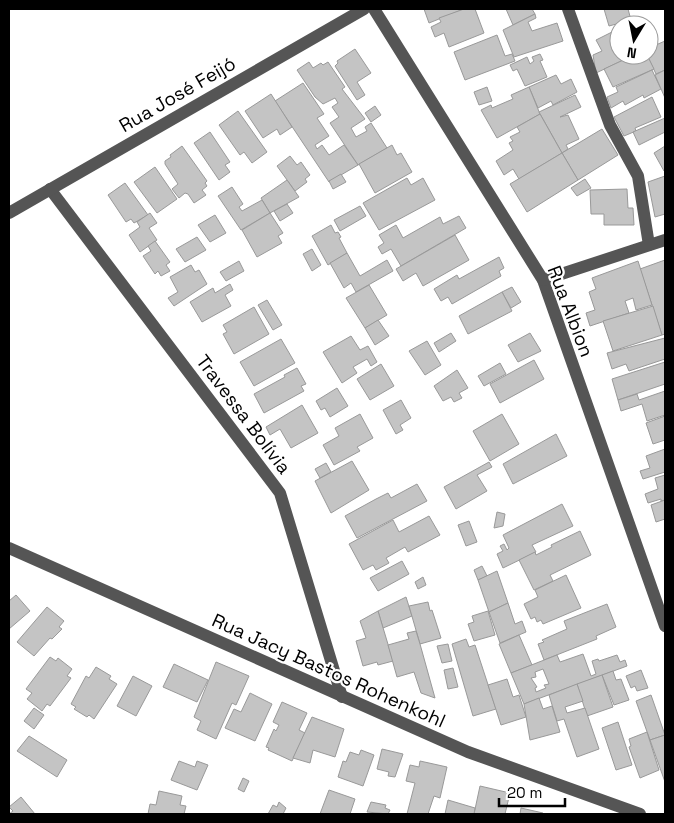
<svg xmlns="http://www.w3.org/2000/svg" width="674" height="823" font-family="'Space Grotesk',sans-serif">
<rect width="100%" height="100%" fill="#fff"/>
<g fill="#c4c4c4" stroke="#999" fill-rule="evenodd">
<path d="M424,9H464L429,23Z"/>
<path d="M464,9H475L484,33L449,47L444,33L435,37L431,27L441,22L439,18Z"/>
<path d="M506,9H532L535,14L513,25Z"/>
<path d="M604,9H628L631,20L609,26Z"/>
<path d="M535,14L536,18L528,22L532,31L557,23L563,41L514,57L503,30Z"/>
<path d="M619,26V55H634L596,73L593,55L602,51L596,40L614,31L613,29Z"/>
<path d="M497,35L505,56L512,54L515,61L465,80L454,52Z"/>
<path d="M665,41V70L656,74L647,55H649V48Z"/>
<path d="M355,49L371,73L357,82L365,95L357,100L335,66L338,63L337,61Z"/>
<path d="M540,54L543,60L540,61L547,77L525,86L517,69L513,71L510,65L527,57L530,64L534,61L532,57Z"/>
<path d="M634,55H647L654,69L613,87L604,69Z"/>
<path d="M309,62L313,68L321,63L323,65L328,62L345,87L342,89L365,119L351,128L356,137L367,131L365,127L371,123L387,148L358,165L330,123L339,117L332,107L338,103L335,98L323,104L315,97L297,70Z"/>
<path d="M652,70L661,89L644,98L643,95L625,105L623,101L611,108L607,97L618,92L616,87Z"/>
<path d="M665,70V98L655,75Z"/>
<path d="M556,75L561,84L571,79L577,92L553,105L551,101L538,108L529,87Z"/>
<path d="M303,83L324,114L317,118L329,136L315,145L317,149L322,145L329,155L344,145L358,165L329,182L275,101Z"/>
<path d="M487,87L492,101L479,105L474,92Z"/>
<path d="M529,87L540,114L497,138L481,110L491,105L492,108L513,99L511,95Z"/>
<path d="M271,94L292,127L280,135L277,129L263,138L245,111Z"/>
<path d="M575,95L581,107L560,117L568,115L579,139L566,145L568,149L562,153L539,112Z"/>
<path d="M652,97L661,117L635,128L636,131L624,136L614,117Z"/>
<path d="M375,106L381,115L371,122L365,113Z"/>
<path d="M238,111L267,152L252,163L244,152L240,155L219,125Z"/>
<path d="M540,114L562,153L519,179L513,169L504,175L496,161L513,150L509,143L513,141L510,137L520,132L517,127Z"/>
<path d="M665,118V132L639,145L633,132Z"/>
<path d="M602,129L618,155L578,180L562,153Z"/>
<path d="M210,132L230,162L225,165L230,172L219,180L194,143Z"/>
<path d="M392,145L397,155L401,153L412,172L375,193L359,164Z"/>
<path d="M182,146L207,181L205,183L207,186L202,190L206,195L194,203L188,194L185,193L179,198L172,189L178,184L165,164V161L171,157L170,155Z"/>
<path d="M665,146V170L664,171L654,153Z"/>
<path d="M562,153L578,180L527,212L510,184Z"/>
<path d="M290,156L297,165L301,162L310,175L305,179L307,182L295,191L277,166Z"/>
<path d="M155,167L177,199L157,213L134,182Z"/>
<path d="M341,174L346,182L333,189L329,181Z"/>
<path d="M665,176V214L655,217L648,182Z"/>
<path d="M407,178L411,185L423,178L435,200L379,230L363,203Z"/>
<path d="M585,179L591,188L577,196L571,188Z"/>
<path d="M287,180L299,197L270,213L261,198Z"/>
<path d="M125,183L148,215L134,223L131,219L126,222L108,195Z"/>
<path d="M232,187L243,204L239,207L242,211L262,200L270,213L241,230L218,196Z"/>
<path d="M627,189L628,208H633L634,225H604V214H591L590,190Z"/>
<path d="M287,204L293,213L280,221L274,211Z"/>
<path d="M360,206L366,216L340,231L334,220Z"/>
<path d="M150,213L157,223L149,228L157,240L140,252L129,235L140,227L137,222Z"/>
<path d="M270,213L283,233L278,236L282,243L257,257L242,230Z"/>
<path d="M215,215L226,233L210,242L198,225Z"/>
<path d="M459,216L466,228L401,266L391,249L382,254L378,247L384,243L379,235L396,225L403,238L440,217L443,224Z"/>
<path d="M331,225L335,233L338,232L341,237L339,238L347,253L328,265L312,236Z"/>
<path d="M455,235L469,260L423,286L416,273L403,281L396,269Z"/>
<path d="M197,237L206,250L185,262L176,249Z"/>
<path d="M155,241L170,262L166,265L170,271L161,276L158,271L155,274L143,256L151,251L148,246Z"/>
<path d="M312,249L321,265L312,271L303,254Z"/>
<path d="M347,253L360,276L387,260L393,271L356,292L351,283L344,288L330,263Z"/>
<path d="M499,257L504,268L499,271L501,276L452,304L448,297L441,301L434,289L457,275L459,279Z"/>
<path d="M665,260V334L662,335L640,269Z"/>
<path d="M239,261L244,271L226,281L220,272Z"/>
<path d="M638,261L652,305L636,310L633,298L625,301L629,313L590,326L586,313L595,310L589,292L596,289L592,278Z"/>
<path d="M191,265L195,272L199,270L207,284L174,306L168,298L178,292L170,277Z"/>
<path d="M230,284L233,290L225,295L231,306L202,322L190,302L213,288L215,293Z"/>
<path d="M369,285L387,315L365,328L346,298Z"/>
<path d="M512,287L521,302L511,308L502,292Z"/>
<path d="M502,292L512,311L468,334L459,316Z"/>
<path d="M267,300L282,325L273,330L258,305Z"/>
<path d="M653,306L662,335L613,351L603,321Z"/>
<path d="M254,307L269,334L234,354L223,334L227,332L223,325Z"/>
<path d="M378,320L389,336L375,345L365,328Z"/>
<path d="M451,333L456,341L439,352L434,343Z"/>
<path d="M530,333L541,351L518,362L508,345Z"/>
<path d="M351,336L360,350L368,346L377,362L371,366L367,359L353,367L357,373L342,383L323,352Z"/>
<path d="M665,338V359L629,371L626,364L612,369L607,353Z"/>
<path d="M281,339L295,363L254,386L240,362Z"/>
<path d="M427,341L441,365L425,375L409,351Z"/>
<path d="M534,360L544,379L500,403L490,384Z"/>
<path d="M665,362V384L618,400L612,379Z"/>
<path d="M500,363L506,374L484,386L478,376Z"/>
<path d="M381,364L394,386L370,400L357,379Z"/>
<path d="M297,368L306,384L301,386L304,391L264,413L254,394L285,377L284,375Z"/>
<path d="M457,370L468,388L459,393L462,398L454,402L451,397L443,401L434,386Z"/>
<path d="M337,388L348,406L330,417L325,408L321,410L316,401Z"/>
<path d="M665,391V415L647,421L642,404L621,411L618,400L637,394L639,400Z"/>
<path d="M401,400L411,418L400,425L403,430L396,434L383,410Z"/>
<path d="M302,405L318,433L291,448L280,429L270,435L266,427Z"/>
<path d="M360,414L373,438L357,447L360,451L334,465L323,445L339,436L335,428Z"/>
<path d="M502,414L519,444L490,461L473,431Z"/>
<path d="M665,416V440L653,444L646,423Z"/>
<path d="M556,434L567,456L513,484L503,464Z"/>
<path d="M665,449V472L643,479L640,471L650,468L646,456Z"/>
<path d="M352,461L369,490L331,513L315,481Z"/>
<path d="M489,462L492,467L477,475L487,491L456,509L444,487Z"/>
<path d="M326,463L331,472L320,478L315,469Z"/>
<path d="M665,475V500L661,501V499L648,503L645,494L658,489L655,478Z"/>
<path d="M417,484L427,501L357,538L345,516L376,499L388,493L391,498Z"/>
<path d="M665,500V519L656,522L651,505Z"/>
<path d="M562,504L573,526L532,545L536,552L503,568L497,554L503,551L500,546L504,544L507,550L509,548L503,535Z"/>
<path d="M497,512L505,514L503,526L494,528Z"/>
<path d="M429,516L440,535L408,552L405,547L386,558L389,563L376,570L373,565L363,570L349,544L393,520L399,532Z"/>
<path d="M469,521L477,542L466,546L458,525Z"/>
<path d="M580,531L591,555L550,575L553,581L534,590L519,560L535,552L536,555L552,547L551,545Z"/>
<path d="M402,561L409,574L378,591L370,578Z"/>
<path d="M482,566L487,576L478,580L474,570Z"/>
<path d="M497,571L508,603L489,612L478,580Z"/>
<path d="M566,575L581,608L543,624L541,620L537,622L535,617L531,619L524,604L538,597L535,590Z"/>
<path d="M423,577L426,585L418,589L415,582Z"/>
<path d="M16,595L30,611L9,629V601Z"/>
<path d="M406,597L412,616L383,628L378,611Z"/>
<path d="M428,602L430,611L432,610L441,638L420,644L409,606Z"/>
<path d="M508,603L515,624L522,621L526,632L500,643L489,612Z"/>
<path d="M607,604L616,627L596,636L597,639L544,660L538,644L544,642L542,640L567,629L564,621Z"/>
<path d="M47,607L64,621L59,627L62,629L52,639L50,638L34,656L17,642Z"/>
<path d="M378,611L393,661L378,665L377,662L363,666L356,641L366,638L360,621Z"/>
<path d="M488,611L495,635L474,641L468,624L474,622L472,616Z"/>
<path d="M416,631L420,644L435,698L421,693L414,672L397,677L388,645L409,639L407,633Z"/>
<path d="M519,635L532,665L511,673L499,644Z"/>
<path d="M466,639L469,647L475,645L496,709L473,716L452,644Z"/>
<path d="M448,644L452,661L442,663L437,646Z"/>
<path d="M583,654L591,676L596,674L592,661L598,659L599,661L617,655L620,662L625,660L627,666L524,704L511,673L557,655L560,662ZM543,669L549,684L544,685L546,688L536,692L535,688L537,687L531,678L536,677L535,672Z"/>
<path d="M50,657L56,661L58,658L72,669L67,676L71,678L50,706L47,704L42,711L27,699L32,693L26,689Z"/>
<path d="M216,662L249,676L236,705L232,703L216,739L197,730L201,721L194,717Z"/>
<path d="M174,664L208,680L197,702L163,687Z"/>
<path d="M96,667L111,676L109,679L117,684L94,719L89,715L87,717L74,709L76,707L71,704L86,676L89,678Z"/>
<path d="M453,668L458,687L448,689L444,670Z"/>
<path d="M641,670L648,688L637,691L635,686L631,688L626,676Z"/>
<path d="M613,671L616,680L621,679L629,700L614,705L602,675Z"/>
<path d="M602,675L613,707L587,716L577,684Z"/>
<path d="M133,676L152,686L136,716L117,706Z"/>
<path d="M507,679L513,697L519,695L526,717L501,725L488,685Z"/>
<path d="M577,684L583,701L565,707L567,713L585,708L599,749L577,757L564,719L557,721L549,695Z"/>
<path d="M250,693L272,704L255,741L225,728L234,709L241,712Z"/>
<path d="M651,695L665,735L650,740L636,701Z"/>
<path d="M539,698L543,709L552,706L560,732L530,740L524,704Z"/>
<path d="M282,702L307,713L299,730L305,733L292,761L268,750L269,748L266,747L274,729L276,731L279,725L273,722Z"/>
<path d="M34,708L44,715L34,729L24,721Z"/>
<path d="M312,717L344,729L335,757L313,750L310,763L293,758Z"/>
<path d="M618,722L632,765L616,770L602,728Z"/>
<path d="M647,732L659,770L640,778L629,747L631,746L629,739Z"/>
<path d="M665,735V782L650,740Z"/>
<path d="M29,736L67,760L57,777L17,751Z"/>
<path d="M382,749L403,754L395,777L388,776L389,772L377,769Z"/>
<path d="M361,750L374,755L363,786L338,777L343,761L346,762L350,752L359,755Z"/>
<path d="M179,761L195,767L197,761L208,765L197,790L171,780Z"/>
<path d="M420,761L447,767L440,798L434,796L428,814H407L415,783L406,781L410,765L419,767Z"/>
<path d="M243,778L249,781L244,792L238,789Z"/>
<path d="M480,786L510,793L505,814H474Z"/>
<path d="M329,790L355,799L350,814H320Z"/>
<path d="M159,791L182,796L180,805L186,806L184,814H148L150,804L156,805Z"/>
<path d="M21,797L35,814H9L13,811L9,807Z"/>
<path d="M448,800L475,808L474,814H445Z"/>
<path d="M279,802L286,808L283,814H268L273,805L277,807Z"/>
<path d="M371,802L386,805L385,808L390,810L388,814L367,812Z"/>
<path d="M521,808L543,813L542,814H520Z"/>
</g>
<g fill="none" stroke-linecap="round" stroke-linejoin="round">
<g stroke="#555" stroke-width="12">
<path d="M374,9L543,280L665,626"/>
<path d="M568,9L610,125L638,176L649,245"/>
<path d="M50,189L280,493L342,697"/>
<path d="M9,213L364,9"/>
<path d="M543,280L665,240"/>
<path d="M9,548L468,752L640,814"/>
</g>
</g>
<g text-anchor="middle" stroke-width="4.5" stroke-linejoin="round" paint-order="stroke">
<g font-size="19" fill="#000" stroke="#fff">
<text transform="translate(177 94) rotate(-30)" y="7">Rua José Feijó</text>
<text transform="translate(571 311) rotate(69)" y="7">Rua Albion</text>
<text transform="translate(244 414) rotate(53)" y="7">Travessa Bolívia</text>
<text transform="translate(329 670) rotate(24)" y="7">Rua Jacy Bastos Rohenkohl</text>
</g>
</g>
<rect width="674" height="823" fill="none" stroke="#000000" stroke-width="20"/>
<g transform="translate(634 40) rotate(190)"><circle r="24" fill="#ffffff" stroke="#999999"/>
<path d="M0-4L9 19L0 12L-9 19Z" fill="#000000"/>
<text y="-8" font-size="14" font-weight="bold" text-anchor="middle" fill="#000000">N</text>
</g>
<path d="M499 798v8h66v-8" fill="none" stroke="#000000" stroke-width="2.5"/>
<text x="507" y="798" font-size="15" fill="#000000" stroke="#ffffff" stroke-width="4" paint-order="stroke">20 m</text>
</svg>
